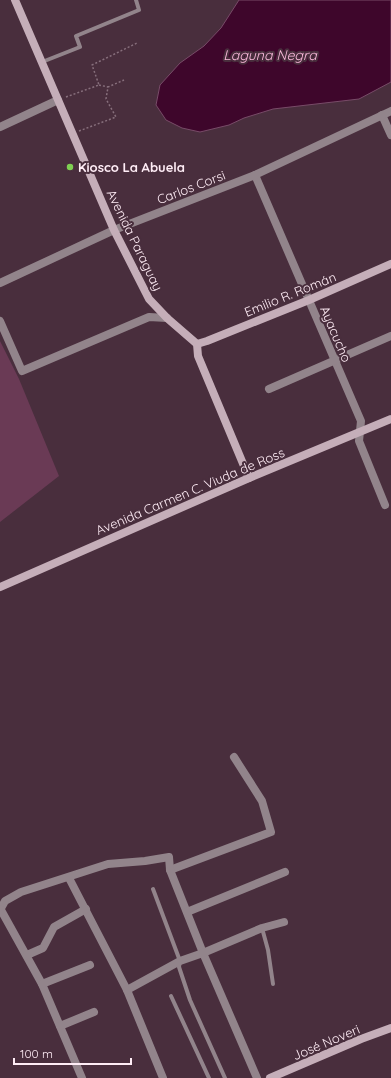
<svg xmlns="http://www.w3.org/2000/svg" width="391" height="1078" font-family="Quicksand,sans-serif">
<rect width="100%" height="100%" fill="#492e3d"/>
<path fill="#6a3a55" d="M0,341L19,379L59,476L0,522Z"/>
<path fill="#3e062b" stroke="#784b68" d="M239,0H391V82L359,99L273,109L244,118L229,125L200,132L182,128L166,120L156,105L160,85L180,63L204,46L221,28Z"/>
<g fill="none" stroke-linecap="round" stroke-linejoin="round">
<g stroke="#876f7c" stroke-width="1.5" stroke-dasharray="2 2" stroke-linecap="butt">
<path d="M99,85L108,87"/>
<path d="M66,97L99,85L92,65L137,43"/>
<path d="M79,131L116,117L106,99L108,87L124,80"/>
</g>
<g stroke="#92848b" stroke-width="4">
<path d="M42,62L80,47L76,36L139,10L136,0"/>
<path d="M153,889L180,961L179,967L190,1000L225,1078"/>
<path d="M262,928L268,950L273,984"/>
<path d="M171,996L209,1078"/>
</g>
<g stroke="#92848b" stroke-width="8">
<path d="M382,115L391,135"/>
<path d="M0,127L58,100"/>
<path d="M255,175L361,421L359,441L385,505"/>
<path d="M0,283L114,230L255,175L391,111"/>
<path d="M0,321L22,371L149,317L167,318"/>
<path d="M269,389L391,336"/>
<path d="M170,870L271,832L262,801L234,757"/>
<path d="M69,878L127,990L163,1078"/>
<path d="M0,910L5,901L21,892L108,864L145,861L169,857L170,870L203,953L257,1078"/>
<path d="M1,910L42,984L82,1078"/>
<path d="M187,912L285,872"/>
<path d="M27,955L43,948L54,927L86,909"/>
<path d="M42,984L90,965"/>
<path d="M127,990L180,961L203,953L262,928L284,922"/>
<path d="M60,1026L94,1012"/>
</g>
<g stroke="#c5aeb9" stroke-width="8">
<path d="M15,0L114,230L149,299L167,318L197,344L198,356L249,478"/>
<path d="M197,344L207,341L309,300L391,264"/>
<path d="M0,587L249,478L391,419"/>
<path d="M270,1078L361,1039L391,1028"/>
</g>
</g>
<circle fill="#7fd052" stroke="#492e3d" stroke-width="1.5" cx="70" cy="167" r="4"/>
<g text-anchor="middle" stroke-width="4" stroke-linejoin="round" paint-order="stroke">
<g font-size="13" font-weight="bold" fill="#ffedf6" stroke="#492e3d" text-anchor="start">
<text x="78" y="172">Kiosco La Abuela</text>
</g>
<g font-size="13" fill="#ffedf6" stroke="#492e3d">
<text transform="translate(191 187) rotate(-21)" y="5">Carlos Corsi</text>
<text transform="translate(135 240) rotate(64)" y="5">Avenida Paraguay</text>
<text transform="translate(290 294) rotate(-22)" y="5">Emilio R. Román</text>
<text transform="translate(336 334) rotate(67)" y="5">Ayacucho</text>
<text transform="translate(190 491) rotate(-23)" y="5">Avenida Carmen C. Viuda de Ross</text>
<text transform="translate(326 1042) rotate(-23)" y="5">José Noveri</text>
</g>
<g font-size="14" font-style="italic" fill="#fbb9dc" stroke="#492e3d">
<text x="270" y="60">Laguna Negra</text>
</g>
</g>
<path d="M14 1058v6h117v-6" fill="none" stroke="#ffedf6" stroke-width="2"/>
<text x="20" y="1058" font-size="12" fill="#ffedf6" stroke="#492e3d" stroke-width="3" paint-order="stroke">100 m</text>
</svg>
